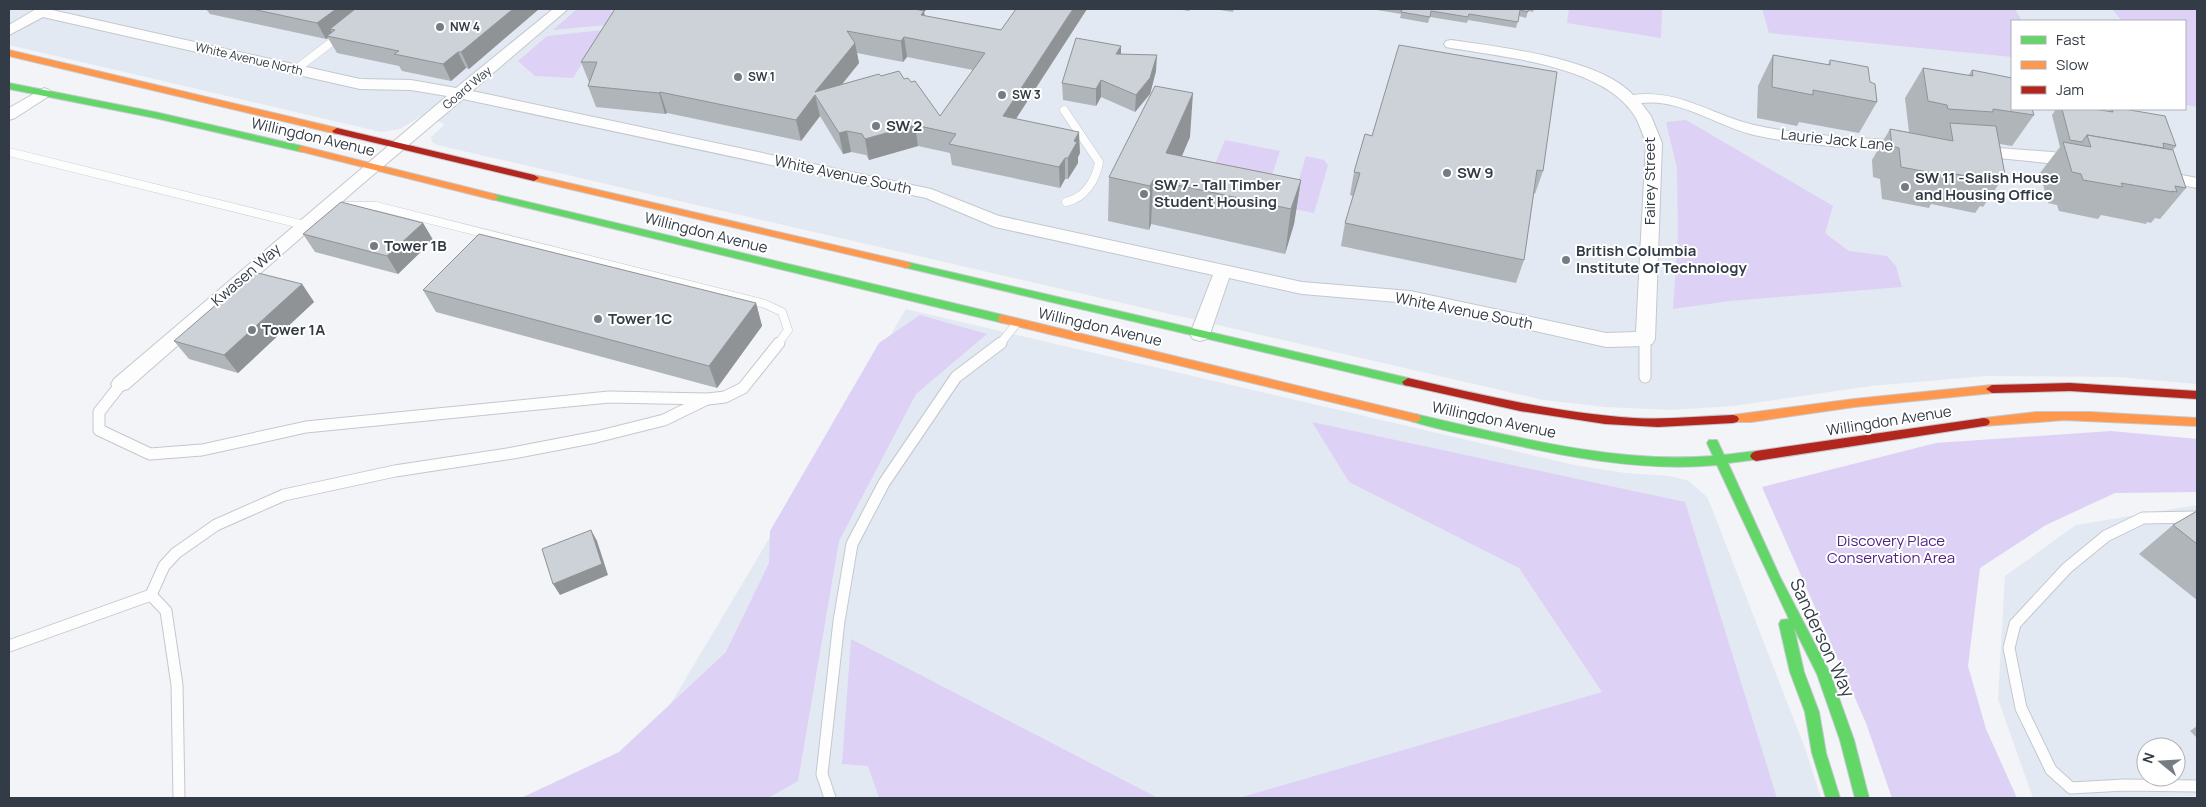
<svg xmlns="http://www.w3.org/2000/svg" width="2206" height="807" font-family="Manrope,sans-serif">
<rect width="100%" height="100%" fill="#f2f4f7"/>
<g fill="#e3e9f2" fill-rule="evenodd">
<path d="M9,9H2197V384L2118,377L1986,376L1871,386L1733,406L1671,410L1605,407L1543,400L437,145L432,142L431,137L445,124L423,115L400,129L381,132L9,45ZM2012,21H2185V109H2012Z"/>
<path d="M906,309L1574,465L1625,473L1670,476L1689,481L1707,497L1711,506L1806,751L1821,798H600L624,782Z"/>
<path d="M2197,505V796L2033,798L1998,699L2005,576L2076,525ZM2146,747H2176V777H2146Z"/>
</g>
<g fill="#ddd1f5">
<path d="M577,9H602L615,11L606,25L553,30Z"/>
<path d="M1569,9H1662L1661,38L1567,23Z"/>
<path d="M1762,9H2015L2022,21H2012V57L1769,33Z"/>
<path d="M2112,9H2197V107L2185,105V21H2122Z"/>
<path d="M603,30L573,78L535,76L518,61L547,36Z"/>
<path d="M1686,120L1833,206L1825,233L1849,251L1887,256L1896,266L1902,287L1730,301L1673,309L1678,235L1677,168L1666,122Z"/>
<path d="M1225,140L1280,151L1268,187L1210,176Z"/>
<path d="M1306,156L1324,160L1328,165L1314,213L1290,208Z"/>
<path d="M920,315L987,334L916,394L839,541L798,781L768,798H521L619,752L726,652L769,563L770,531L879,343Z"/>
<path d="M1312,422L1685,502L1777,798H1239L1602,692L1519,568L1349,482Z"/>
<path d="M2111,431L2197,439V492L2115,493L2046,525L1980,568L1968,666L1986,729L2017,798H1892L1866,723L1762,487L1936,443Z"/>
<path d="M851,639L1158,798H879L868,766L842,764Z"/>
</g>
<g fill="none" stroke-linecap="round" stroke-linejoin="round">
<defs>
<g id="lane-far1">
<path d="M295,70L341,35"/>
<path d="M1064,110L1099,162C1096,180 1085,198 1066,202"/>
<path d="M9,152L304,225"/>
<path d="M343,206H376L765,304L782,312L788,330L778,344"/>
<path d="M1645,339V344"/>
<path d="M1000,344L1017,323"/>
</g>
<g id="lane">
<path d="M1645,343V377"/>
<path d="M121,384L99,412V430L150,454L202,450L306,427L609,397L708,399L725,397L743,388L779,343"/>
<path d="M2197,517L2143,518L2106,536L2067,568L2015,624L2009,648L2021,708L2051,770L2071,788L2124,785L2197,786"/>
<path d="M151,595L164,566L176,553L216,525L284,495L395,471L513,453L596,437L664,420L705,400"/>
<path d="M9,646L151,595L166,611L177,685L179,798"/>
<path d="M830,798L822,774L839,621L852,544L884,483L956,377L1001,343"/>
</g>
<g id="street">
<path d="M36,9H53L52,10L360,79L411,80L456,88L553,9H568L472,91L931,189L999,216L1302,282L1410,291L1606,333L1636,332L1646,143C1643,135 1640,126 1636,118C1607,66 1504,57 1451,48L1446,47L1444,44L1446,41L1451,40C1499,47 1600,58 1633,95C1680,89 1711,115 1754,125C1804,136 1856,138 1907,141L1913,142L1915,146L1913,150L1907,151C1856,148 1804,146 1754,135C1717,126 1680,98 1641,103L1651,116L1662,143L1655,339L1652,344L1645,346L1606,347L1410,303L1302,294L1229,278L1210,334L1207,339L1200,341L1193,339L1190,334L1213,275L995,227L926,198L463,99L360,186L128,389L121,391L114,389L111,384L114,379L447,96L411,90L360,89L43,17L9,35V25Z"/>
<path d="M44,88L49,90L52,93L49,96L15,118L9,120V108Z"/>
<path d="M1973,146L2052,152L2085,157L2087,161L2085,165L2079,166L1967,155L1965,151L1967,147Z"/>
<path d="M2156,170L2197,178V188L2150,179L2148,175L2150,171Z"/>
</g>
<g id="fast">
<path d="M9,83L155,112L302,146L307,149L302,152L155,118L9,89Z"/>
<path d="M494,194L1003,315L1008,319L1003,323L491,199L489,197Z"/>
<path d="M907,262L1408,378L1414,382L1408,386L903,267L902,265L903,263Z"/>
<path d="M1415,414C1510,436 1615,464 1713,456L1707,443L1709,440H1717L1724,455L1756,451L1760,453L1762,456L1760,459L1728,463L1780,577L1830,673L1854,740L1869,798H1855L1840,740L1817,674L1794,628L1804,672L1819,712L1826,753L1840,798H1826L1812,753L1805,712L1790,672L1779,624L1781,620L1789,619L1717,465C1644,472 1568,457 1497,441C1468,435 1439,430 1411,421L1409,418L1411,415Z"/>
</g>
<g id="slow">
<path d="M9,50L337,128L342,131L337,134L9,56Z"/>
<path d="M302,146L494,194L499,197L494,200L299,151L297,149Z"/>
<path d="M534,175L907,262L912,265L907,268L531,180V176Z"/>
<path d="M1003,315L1415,414L1419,415L1421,418L1419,421L1415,422L999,322L998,319L999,316Z"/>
<path d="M1992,385L1998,389L1992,393L1854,407L1751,422H1729L1727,419L1729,416L1733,415L1854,399Z"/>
<path d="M2037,412H2090L2197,418V426L2064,420L1984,426L1980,425L1978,422L1980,419L1984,418Z"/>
</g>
<g id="jam">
<path d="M337,128L534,175L539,178L534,181L334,133L332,131Z"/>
<path d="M1408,378C1482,395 1557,413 1634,418C1667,420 1700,416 1733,415L1737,416L1739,419L1737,422L1733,423L1658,427L1605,424L1520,411L1404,385L1402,382Z"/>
<path d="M2070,383L2197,391V399L2070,391L1992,393L1986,389L1992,385Z"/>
<path d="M1984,418L1988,419L1990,422L1988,425L1984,426L1756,461L1752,459L1750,456L1752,453L1756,451Z"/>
</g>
</defs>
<use href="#lane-far1" stroke="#c3c8ce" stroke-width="9"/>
<use href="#lane" stroke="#c3c8ce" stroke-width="13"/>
<use href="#street" stroke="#c3c8ce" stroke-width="2"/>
<use href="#fast" stroke="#c3c8ce" stroke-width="2"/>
<use href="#slow" stroke="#c3c8ce" stroke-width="2"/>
<use href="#jam" stroke="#c3c8ce" stroke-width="2"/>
<use href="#lane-far1" stroke="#fdfdfe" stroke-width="8"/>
<use href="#lane" stroke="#fdfdfe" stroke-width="11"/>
<use href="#street" fill="#fdfdfe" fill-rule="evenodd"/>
<use href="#fast" fill="#63d668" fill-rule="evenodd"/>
<use href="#slow" fill="#ff974d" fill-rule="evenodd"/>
<use href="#jam" fill="#b3261e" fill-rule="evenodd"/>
</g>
<g fill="#afb5b9" fill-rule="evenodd">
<path d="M206,9H539L469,69L466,68L451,81L402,71L399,66L337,53L328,38L326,39L210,14Z"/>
<path d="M615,9H927L924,12L925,16L1001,30L1087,9L1016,119L1080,153L1078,157V163L1068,179H1065L1060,188L952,165L950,153L918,146L869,160L866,155L851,152L843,154L820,116L801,141L667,113L665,114L596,107L588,86L590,82H589L581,62ZM857,53L903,62L907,57L973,70L940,116L911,82L904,79L881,76L842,84L859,63Z"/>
<path d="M1178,9H1190L1189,11Z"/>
<path d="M1213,9H1234L1233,12Z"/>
<path d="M1371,9H1534L1533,12L1528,11L1526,18L1519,16L1516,28L1468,20L1467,23L1430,17L1428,23L1400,18L1401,14Z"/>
<path d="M1121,54L1156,71L1150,94L1135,112L1101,97L1096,106L1063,100L1062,83Z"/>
<path d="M1773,55L1828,65L1830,60L1870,82L1877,102L1859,133L1799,122L1797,126L1757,118L1758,86Z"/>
<path d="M1923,68L1968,76L1972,70L2034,115L2012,146L2000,144L2005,175L1983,207L1980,206L1975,213L1931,204L1929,208L1882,199L1880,179L1873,177L1872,160L1890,129L1909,132L1905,98Z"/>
<path d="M2056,109H2094L2108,111L2110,109H2124L2176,146L2173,150L2186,188L2160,219L2155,218L2151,223L2147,222L2146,224L2101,215L2098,219L2059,211L2057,205L2048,203L2040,173L2060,147L2052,115Z"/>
<path d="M1365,134L1543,171L1535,194L1534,193L1524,260L1516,283L1341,246L1345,223L1353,196L1350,195L1354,172Z"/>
<path d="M1190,137L1182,156L1301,180L1294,224L1285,254L1151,224L1149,230L1108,221L1109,177Z"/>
<path d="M423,223L433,240L398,274L315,252L303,234Z"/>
<path d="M302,284L314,302L238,373L189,359L174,341Z"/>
<path d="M423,290L756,303L762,326L717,388L436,312Z"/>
<path d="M2197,511V600L2139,554L2173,525Z"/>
<path d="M2197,726V738L2190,731Z"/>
</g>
<g fill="#8f9396">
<path d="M336,9H364L335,30L330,29L333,34L327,36L328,38L326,39L317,23Z"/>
<path d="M513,9H539L469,69L461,52Z"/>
<path d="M909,9H927L924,12L927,31Z"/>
<path d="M1073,9H1087L1004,137L1003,116Z"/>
<path d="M904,37L907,57L903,62L901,41Z"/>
<path d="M855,43L859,63L823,108L815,92Z"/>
<path d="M1121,46V63L1116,54Z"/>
<path d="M458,52L466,68L451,81L443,64Z"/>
<path d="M1157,55L1156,71L1150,94L1135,112L1136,95Z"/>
<path d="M1101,80V97L1096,106V89Z"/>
<path d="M660,92L667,113L665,114L659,93Z"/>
<path d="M1193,93L1190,137L1170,183L1166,153Z"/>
<path d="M815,95L820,116L801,141L796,120Z"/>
<path d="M915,125L918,146L869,160L865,139Z"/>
<path d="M847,131L851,152L843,154L839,133Z"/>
<path d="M1079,132L1080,153L1078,157V163L1068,179V158L1074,141Z"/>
<path d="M1065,158V179L1060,188L1059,167Z"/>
<path d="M1153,180L1151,224L1149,230L1150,186Z"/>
<path d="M1301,180L1294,224L1285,254L1291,209Z"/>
<path d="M423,223L433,240L398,274L387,256Z"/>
<path d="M302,284L314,302L238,373L224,355Z"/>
<path d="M756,303L762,326L717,388L709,366Z"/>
<path d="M591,530L597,541L608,575L560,595L553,584Z"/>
</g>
<g fill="#ccd2d7" stroke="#8f9396" fill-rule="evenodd">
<path d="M252,9H336L317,23Z"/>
<path d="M355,9H513L461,52H458L443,64L394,54L399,51L327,36L335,30L330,29Z"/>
<path d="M615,9H915L924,11L921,15L1001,30L1016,9H1073L1003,116L1079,132L1074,141L1077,142L1068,158H1065L1059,167L949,144L956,134L915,125L865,139L862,134L847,131L839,133L815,95L796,120L660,92L659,93L588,86L597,62H581ZM847,31L901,41L904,37L985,53L940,116L915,81L911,82L908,78L904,79L899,71L881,76L879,74L815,92L855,43Z"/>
<path d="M1402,9H1528V12L1520,10L1518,22L1469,14L1468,17L1431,11L1430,17L1401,12Z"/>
<path d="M1076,38L1121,46L1116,54L1157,55L1150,78L1136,95L1101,80L1096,89L1062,83Z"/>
<path d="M1399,45L1557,72L1543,171L1537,170L1524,260L1345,223L1360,173L1354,172L1365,134L1372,136Z"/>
<path d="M1773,55L1830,65V60L1868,67L1870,82L1875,84L1877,102L1813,90V95L1772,87Z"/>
<path d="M1923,68L1973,76L1972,70L2012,78V109H2032L2034,115L1993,109V112L1948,109L1947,105L1928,101Z"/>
<path d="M1155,86L1193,93L1166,153L1301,180L1291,209L1153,180L1150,186L1109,177Z"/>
<path d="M2062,109H2094L2113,112L2112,109H2124L2165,116L2176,146L2163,143L2164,148L2087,135L2082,142L2070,140Z"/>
<path d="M1950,123L1996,126L2005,175L1995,174L1997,181L1949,173V176L1901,167L1899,148L1892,146L1890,129L1953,141Z"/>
<path d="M2087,135L2173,150L2186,188L2175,186L2177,192L2172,191L2173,192L2121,183L2123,187L2083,180L2081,174L2072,172L2063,142L2091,147Z"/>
<path d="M341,202L423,223L387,256L303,234Z"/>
<path d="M479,234L756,303L709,366L423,290Z"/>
<path d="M254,272L302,284L224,355L174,341Z"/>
<path d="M2197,511V544L2173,525Z"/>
<path d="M591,530L602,564L553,584L542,549Z"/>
</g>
<g fill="#767c84" stroke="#fff" stroke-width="2">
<circle cx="440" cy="27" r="5"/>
<circle cx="738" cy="77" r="5"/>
<circle cx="1002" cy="95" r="5"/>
<circle cx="876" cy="126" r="5"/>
<circle cx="1447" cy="173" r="5"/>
<circle cx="1905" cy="187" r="5"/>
<circle cx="1144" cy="194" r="5"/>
<circle cx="374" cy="246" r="5"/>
<circle cx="1566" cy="260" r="5"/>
<circle cx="598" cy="319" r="5"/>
<circle cx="252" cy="330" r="5"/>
</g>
<g text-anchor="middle" stroke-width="4" stroke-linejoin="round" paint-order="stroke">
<g font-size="12" font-weight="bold" fill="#333c46" stroke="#fff" text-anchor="start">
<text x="450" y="31">NW 4</text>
<text x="748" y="81">SW 1</text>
<text x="1012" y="99">SW 3</text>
</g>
<g font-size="12" fill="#333c46" stroke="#fff">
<text transform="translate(249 59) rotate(13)" y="4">White Avenue North</text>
<text transform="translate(467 88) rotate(-40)" y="4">Goard Way</text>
</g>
<g font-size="15" font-weight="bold" fill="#333c46" stroke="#fff" text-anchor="start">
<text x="886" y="131">SW 2</text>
<text x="1457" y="178">SW 9</text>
<text x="1915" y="183">SW 11 -Salish House<tspan x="1915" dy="17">and Housing Office</tspan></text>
<text x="1154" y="190">SW 7 - Tall Timber<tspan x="1154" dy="17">Student Housing</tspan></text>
<text x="384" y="251">Tower 1B</text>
<text x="1576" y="256">British Columbia<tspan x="1576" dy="17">Institute Of Technology</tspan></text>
<text x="608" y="324">Tower 1C</text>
<text x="262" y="335">Tower 1A</text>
</g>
<g font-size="15" fill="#333c46" stroke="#fff">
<text transform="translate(313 137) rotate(13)" y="5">Willingdon Avenue</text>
<text transform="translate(1837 140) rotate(6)" y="5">Laurie Jack Lane</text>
<text transform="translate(843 175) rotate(12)" y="5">White Avenue South</text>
<text transform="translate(1650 181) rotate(-90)" y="5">Fairey Street</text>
<text transform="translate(706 233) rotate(14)" y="5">Willingdon Avenue</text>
<text transform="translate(246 275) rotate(-41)" y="5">Kwasen Way</text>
<text transform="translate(1464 311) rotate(11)" y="5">White Avenue South</text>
<text transform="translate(1100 327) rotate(13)" y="5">Willingdon Avenue</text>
<text transform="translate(1494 420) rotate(12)" y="5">Willingdon Avenue</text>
<text transform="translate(1889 421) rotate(-9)" y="5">Willingdon Avenue</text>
</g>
<g font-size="15" fill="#512287" stroke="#fff">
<text x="1891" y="546">Discovery Place<tspan x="1891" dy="17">Conservation Area</tspan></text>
</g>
<g font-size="18" fill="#333c46" stroke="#fff">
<text transform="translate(1822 638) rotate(65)" y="6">Sanderson Way</text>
</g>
</g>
<rect width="2206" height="807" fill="none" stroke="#333c46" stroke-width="20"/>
<rect x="2011" y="20" width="175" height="90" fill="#ffffff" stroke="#adb1b5"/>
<rect x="2021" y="36" width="25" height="8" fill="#63d668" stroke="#adb1b5"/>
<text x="2056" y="45" font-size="15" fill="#333c46">Fast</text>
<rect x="2021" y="61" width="25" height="8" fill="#ff974d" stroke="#adb1b5"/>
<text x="2056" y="70" font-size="15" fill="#333c46">Slow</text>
<rect x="2021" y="86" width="25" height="8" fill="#b3261e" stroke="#adb1b5"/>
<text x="2056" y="95" font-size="15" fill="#333c46">Jam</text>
<g transform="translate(2161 762) rotate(288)"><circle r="24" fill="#ffffff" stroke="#adb1b5"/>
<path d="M0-4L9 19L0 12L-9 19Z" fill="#767c84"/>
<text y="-8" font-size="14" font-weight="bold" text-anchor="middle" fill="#333c46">N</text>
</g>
</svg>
